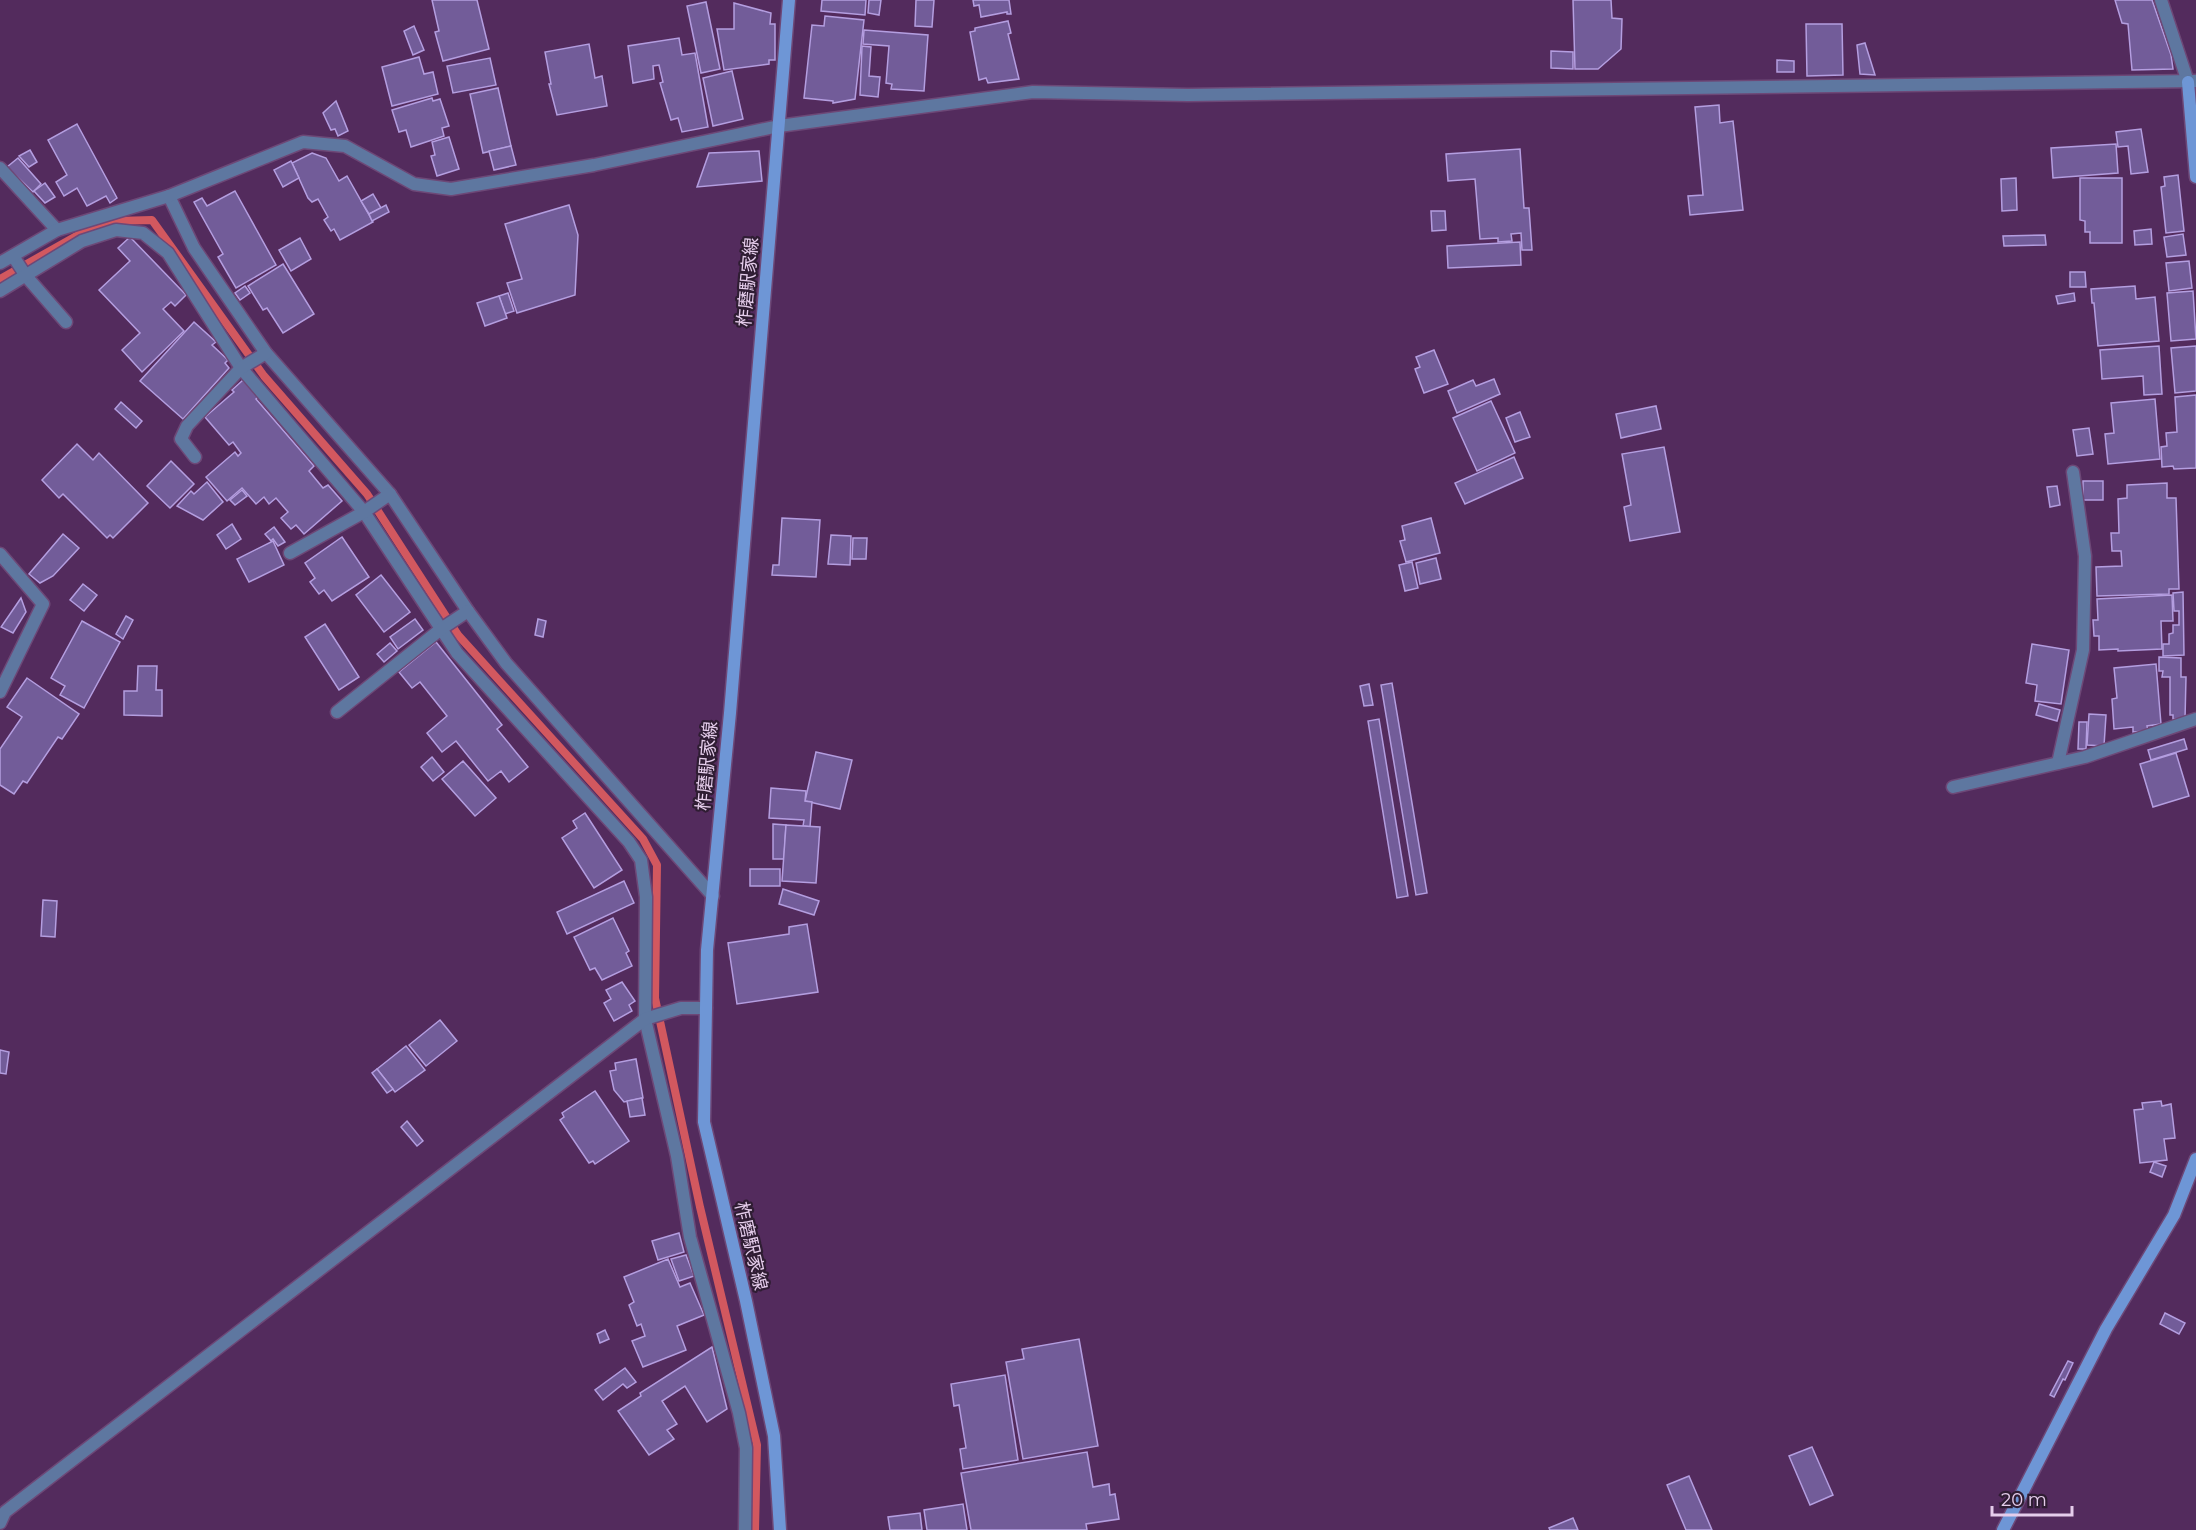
<svg xmlns="http://www.w3.org/2000/svg" width="2196" height="1530" font-family="Montserrat,'Noto Sans JP',sans-serif">
<rect width="100%" height="100%" fill="#532b5d"/>
<g fill="none" stroke-linecap="round" stroke-linejoin="round">
<path stroke="#d2585f" stroke-width="8" d="M0,279L80,234L116,221L152,220L264,376L367,494L458,635L643,839L657,865L655,998L700,1207L757,1445L755,1530"/>
</g>
<g fill="#725c99" stroke="#b49ee0" stroke-width="1.5">
<path d="M432,0H477L489,49L443,61L435,32L439,31Z"/>
<path d="M822,0H866L865,15L821,11Z"/>
<path d="M869,0H881L879,15L868,13Z"/>
<path d="M916,0H934L932,27L915,26Z"/>
<path d="M973,0H1009L1011,14H1007V12L981,17L979,5L974,6Z"/>
<path d="M1573,0H1611L1612,18L1622,19L1621,49L1598,69H1575Z"/>
<path d="M2115,0H2152L2171,55L2173,69L2132,70L2128,24L2122,23Z"/>
<path d="M706,2L720,69L701,73L687,6Z"/>
<path d="M734,3L771,13L770,24H775V60H769V64L724,70L717,29H734Z"/>
<path d="M825,16L864,20L855,99L833,103V101L804,98L812,25L824,26Z"/>
<path d="M1008,21L1011,33L1008,34L1019,79L988,83L986,78L979,80L970,32L975,31V28Z"/>
<path d="M1806,24H1842L1843,75L1807,76Z"/>
<path d="M414,26L424,50L413,55L404,31Z"/>
<path d="M864,30L928,35L924,91L891,89L892,84L886,83L889,46L863,44Z"/>
<path d="M679,38L682,55L695,53L708,127L682,132L678,118L671,120L660,83L663,82L659,65L653,66L654,79L633,83L628,46Z"/>
<path d="M1865,43L1875,75L1860,74L1857,45Z"/>
<path d="M589,44L595,78L602,76L607,106L557,115L549,84H551L545,52Z"/>
<path d="M862,46L871,47L869,76L880,77L878,97L860,95Z"/>
<path d="M1551,51L1573,52V69L1551,68Z"/>
<path d="M419,57L424,74L433,72L438,94L392,106L382,67Z"/>
<path d="M490,58L496,85L453,93L447,66Z"/>
<path d="M1777,60L1794,61V72H1777Z"/>
<path d="M732,71L743,119L713,126L703,78Z"/>
<path d="M498,88L511,146L483,153L470,94Z"/>
<path d="M432,98L433,101L440,99L449,126L442,128L444,136L411,147L406,130L399,132L392,110Z"/>
<path d="M336,101L348,131L338,136L335,129L331,130L323,113Z"/>
<path d="M1719,105L1720,123L1733,121L1743,210L1690,215L1688,196L1703,195L1695,107Z"/>
<path d="M77,124L117,198L110,203L106,196L87,206L77,188L64,196L56,182L67,175L48,140Z"/>
<path d="M2141,129L2148,172L2131,174L2128,146L2118,147L2116,132Z"/>
<path d="M449,137L459,169L437,176L431,156L435,155L432,142Z"/>
<path d="M2116,144L2118,173L2053,178L2051,148Z"/>
<path d="M511,146L516,165L494,170L489,151Z"/>
<path d="M1520,149L1524,208H1529L1532,250H1522L1521,233L1511,234L1512,241L1498,242V238L1480,239L1475,179L1448,181L1446,154Z"/>
<path d="M30,150L37,162L29,167L19,156Z"/>
<path d="M759,151L762,181L697,187L709,153Z"/>
<path d="M312,153L326,158L339,181L347,176L373,222L340,240L334,229L331,231L324,220L328,217L318,199L312,202L308,198L292,163Z"/>
<path d="M18,158L41,184L33,192L7,167Z"/>
<path d="M291,161L299,178L283,187L274,170Z"/>
<path d="M2178,175L2184,231L2166,233L2161,187L2165,186L2164,177Z"/>
<path d="M2016,178L2017,210L2002,211L2001,179Z"/>
<path d="M2080,178H2122V243H2090V232H2085V221L2080,220Z"/>
<path d="M45,183L55,197L45,203L34,191Z"/>
<path d="M235,191L276,265L236,288L218,257L223,254L194,202L202,198L207,206Z"/>
<path d="M373,194L381,208L369,214L361,201Z"/>
<path d="M386,205L389,212L372,221L369,214Z"/>
<path d="M569,205L578,235L575,295L517,313L507,283L522,279L505,224Z"/>
<path d="M1431,211H1445L1446,230L1432,231Z"/>
<path d="M2151,229L2152,244L2135,245L2134,231Z"/>
<path d="M2183,234L2186,255L2167,257L2164,237Z"/>
<path d="M2045,235L2046,245L2004,246L2003,236Z"/>
<path d="M130,237L186,295L175,306L171,302L163,309L184,331L142,372L122,350L140,333L99,290L130,261L118,248Z"/>
<path d="M300,238L311,259L291,271L279,250Z"/>
<path d="M1520,242L1521,265L1448,268L1447,246Z"/>
<path d="M2189,261L2192,288L2169,291L2166,263Z"/>
<path d="M283,264L314,314L283,333L267,308L263,310L248,286Z"/>
<path d="M2070,272H2085L2086,287H2070Z"/>
<path d="M245,286L250,293L240,300L235,293Z"/>
<path d="M2135,286L2136,299L2155,297L2159,341L2098,346L2094,303H2092L2091,289Z"/>
<path d="M2193,291L2196,339L2171,341L2167,293Z"/>
<path d="M508,293L514,311L505,314L499,296Z"/>
<path d="M2074,293L2075,301L2058,304L2056,296Z"/>
<path d="M499,296L507,318L485,326L477,303Z"/>
<path d="M194,322L216,342L212,345L228,360L225,363L229,368L183,419L140,381Z"/>
<path d="M2159,346L2162,394L2144,395L2143,376L2102,379L2100,350Z"/>
<path d="M2196,346V391L2175,393L2171,348Z"/>
<path d="M1434,350L1448,384L1424,393L1415,369L1420,367L1416,357Z"/>
<path d="M1494,379L1500,394L1457,413L1448,391L1473,380L1476,386Z"/>
<path d="M243,380L258,397L256,399L314,466L309,471L323,488L328,485L342,501L304,534L296,525L291,529L281,518L288,512L276,498L269,504L264,497L256,504L242,488L227,501L206,477L235,452L238,456L241,453L233,442L229,445L205,417L234,392L232,390Z"/>
<path d="M2196,395V468L2174,469L2173,466L2162,467L2161,447L2167,446L2166,433L2177,432L2175,397Z"/>
<path d="M2155,399L2160,459L2108,464L2105,434L2114,433L2111,403Z"/>
<path d="M1491,401L1515,453L1477,471L1453,418Z"/>
<path d="M121,402L142,421L136,428L115,409Z"/>
<path d="M1656,406L1661,429L1621,438L1616,414Z"/>
<path d="M1520,412L1530,437L1515,442L1506,418Z"/>
<path d="M2089,428L2093,454L2077,456L2073,430Z"/>
<path d="M77,444L93,460L99,453L148,503L113,538L110,535L107,538L63,494L59,498L42,480Z"/>
<path d="M1664,447L1680,532L1630,541L1624,507L1631,505L1622,454Z"/>
<path d="M1514,457L1523,478L1465,504L1455,483Z"/>
<path d="M171,461L194,484L170,508L147,486Z"/>
<rect x="2083" y="481" width="20" height="19"/>
<path d="M207,482L223,502L203,520L177,506L191,491L194,494Z"/>
<path d="M2167,483V498H2176L2179,589H2169V594L2097,596L2096,567L2122,566L2121,551H2112L2111,533H2119L2118,499L2127,498V485Z"/>
<path d="M2057,486L2060,505L2050,507L2047,487Z"/>
<path d="M242,490L247,496L235,505L230,500Z"/>
<path d="M782,518L820,520L816,577L772,575L773,565H779Z"/>
<path d="M1431,518L1440,553L1406,562L1400,541L1405,540L1402,526Z"/>
<path d="M232,524L241,539L226,549L217,535Z"/>
<path d="M274,527L285,542L278,546L273,539L271,541L265,534Z"/>
<path d="M63,534L79,548L53,576L40,583L29,574Z"/>
<path d="M831,535L851,536L850,565L828,564Z"/>
<path d="M342,537L369,577L332,601L324,590L319,594L310,582L315,578L305,563Z"/>
<path d="M853,538H867L866,559H852Z"/>
<path d="M273,541L284,565L249,582L237,559Z"/>
<path d="M1436,558L1441,579L1420,584L1416,563Z"/>
<path d="M1412,562L1418,588L1405,591L1399,565Z"/>
<path d="M381,575L410,612L384,632L356,595Z"/>
<path d="M83,584L97,595L84,611L70,600Z"/>
<path d="M2183,592L2184,655L2163,656V644H2169V634L2173,633V625H2179V611H2174L2173,593Z"/>
<path d="M2172,595L2173,621H2161L2162,649L2118,651V649L2099,650V636H2094L2093,620H2098L2097,599Z"/>
<path d="M21,598L26,612L13,633L1,627Z"/>
<path d="M126,616L133,620L123,639L116,634Z"/>
<path d="M415,619L423,630L398,649L390,637Z"/>
<path d="M538,619L546,621L543,637L535,635Z"/>
<path d="M82,621L120,642L84,708L60,695L65,686L51,678Z"/>
<path d="M325,624L359,677L339,690L305,637Z"/>
<path d="M436,642L502,725L497,729L528,767L509,782L501,771L488,781L456,741L442,752L427,733L447,716L420,682L412,688L399,672Z"/>
<path d="M390,643L397,651L384,662L377,654Z"/>
<path d="M2032,644L2069,650L2061,704L2035,701L2037,685L2026,683Z"/>
<path d="M2159,657L2181,658V677H2186L2185,720L2173,719V715H2170V677H2162L2163,671H2159Z"/>
<path d="M2156,664L2161,724L2147,726L2148,731L2133,732V727L2114,729L2112,699L2117,698L2114,668Z"/>
<path d="M138,666H157L156,690H162V716L124,715V691H137Z"/>
<path d="M27,678L79,714L62,739L58,737L27,783L23,781L14,794L0,785V749L22,717L7,707Z"/>
<path d="M1392,683L1427,893L1416,895L1381,685Z"/>
<path d="M1369,684L1373,705L1364,706L1360,686Z"/>
<path d="M2039,704L2060,710L2057,721L2036,715Z"/>
<path d="M2089,714L2106,715L2104,746L2087,745Z"/>
<path d="M1379,719L1408,896L1397,898L1368,721Z"/>
<path d="M2079,722H2087L2086,749H2078Z"/>
<path d="M2184,739L2187,749L2151,760L2148,750Z"/>
<path d="M816,752L852,760L840,809L805,801Z"/>
<path d="M2176,753L2189,796L2153,807L2140,764Z"/>
<path d="M432,757L444,772L433,781L421,767Z"/>
<path d="M463,761L496,798L475,816L442,779Z"/>
<path d="M771,788L806,791L805,801L812,802L810,827L803,826L804,820L769,818Z"/>
<path d="M585,813L622,870L594,888L562,838L577,828L573,821Z"/>
<path d="M773,824L786,825L784,859H773Z"/>
<path d="M786,825L820,827L816,883L782,881Z"/>
<rect x="750" y="869" width="30" height="17"/>
<path d="M624,881L634,903L567,934L557,912Z"/>
<path d="M783,889L819,901L814,915L779,904Z"/>
<path d="M43,900L57,901L55,937L41,936Z"/>
<path d="M613,918L629,951L626,953L632,966L602,980L595,968L590,970L574,937Z"/>
<path d="M807,924L818,992L737,1004L728,943L789,934V927Z"/>
<path d="M622,982L635,1001L629,1005L632,1011L614,1021L604,1003L611,999L606,990Z"/>
<path d="M440,1020L457,1041L426,1066L409,1045Z"/>
<path d="M406,1046L425,1070L395,1092L377,1069Z"/>
<path d="M0,1050L9,1052L6,1074L0,1073Z"/>
<path d="M636,1059L643,1098L624,1102L614,1090L610,1071L616,1070L615,1063Z"/>
<path d="M377,1069L393,1089L387,1093L372,1073Z"/>
<path d="M595,1091L629,1141L595,1164L593,1161L589,1163L560,1120L564,1117L562,1113Z"/>
<path d="M642,1098L645,1115L630,1117L627,1101Z"/>
<path d="M2161,1101L2162,1106L2171,1104L2175,1138L2164,1139L2167,1160L2140,1163L2134,1110L2143,1109L2142,1103Z"/>
<path d="M407,1121L423,1141L417,1146L401,1127Z"/>
<path d="M2154,1162L2166,1166L2162,1177L2150,1172Z"/>
<path d="M679,1233L684,1252L658,1260L652,1241Z"/>
<path d="M686,1255L694,1276L679,1281L671,1259Z"/>
<path d="M668,1259L680,1287L690,1283L704,1315L677,1326L686,1350L643,1367L632,1341L645,1336L641,1324L637,1326L629,1305L634,1302L624,1277Z"/>
<path d="M2165,1313L2185,1323L2179,1334L2160,1324Z"/>
<path d="M605,1330L609,1339L600,1343L597,1334Z"/>
<path d="M1079,1339L1098,1446L1023,1459L1006,1362L1024,1359L1022,1349Z"/>
<path d="M712,1347L727,1409L707,1422L685,1386L662,1401L677,1424L667,1430L674,1439L649,1455L618,1411L641,1396L640,1393Z"/>
<path d="M2068,1361L2073,1363L2065,1380L2063,1379L2054,1397L2050,1395Z"/>
<path d="M625,1368L636,1382L627,1388L623,1384L603,1400L595,1390Z"/>
<path d="M1005,1375L1018,1460L963,1469L960,1449L966,1448L959,1405L954,1406L951,1384Z"/>
<path d="M1812,1447L1833,1495L1810,1505L1789,1456Z"/>
<path d="M1087,1452L1093,1487L1109,1484L1110,1495L1115,1494L1119,1519L1086,1524L1087,1530H971L961,1473Z"/>
<path d="M1689,1476L1712,1530H1686L1667,1485Z"/>
<path d="M963,1504L967,1530H927L924,1510Z"/>
<path d="M920,1513L922,1530H890L888,1517Z"/>
<path d="M1573,1518L1578,1530H1550L1549,1528Z"/>
</g>
<g fill="none" stroke-linecap="round" stroke-linejoin="round">
<defs>
<g id="street">
<path d="M2161,0L2188,82"/>
<path d="M0,168L57,230"/>
<path d="M169,196L194,248L266,353L390,494L468,611L506,663L713,896"/>
<path d="M13,256L26,276L66,322"/>
<path d="M0,263L57,230L169,196L303,142L345,146L414,184L451,189L594,165L779,126L1033,92L1188,95L2196,81"/>
<path d="M0,291L82,241L116,230L143,233L168,253L241,368L364,512L457,653L629,842L641,860L646,897L645,1019L677,1156L690,1237L739,1413L746,1448L745,1530"/>
<path d="M195,457L181,439L187,426L241,368L266,353"/>
<path d="M290,553L364,512L390,494"/>
<path d="M0,554L43,604L0,692"/>
<path d="M337,712L441,629L468,611"/>
<path d="M2058,763L2083,650L2085,556L2073,472"/>
<path d="M1953,787L2085,757L2196,719"/>
<path d="M0,1523L5,1512L645,1019L681,1008H706"/>
</g>
<g id="secondary">
<path d="M2188,82L2196,177"/>
<path d="M780,1530L774,1436L746,1301L704,1122L707,950L730,713L789,0"/>
<path d="M2003,1530L2106,1329L2174,1215L2196,1159"/>
</g>
</defs>
<use href="#street" stroke="#6d4877" stroke-width="15"/>
<use href="#secondary" stroke="#6d4877" stroke-width="15"/>
<use href="#street" stroke="#5e77a0" stroke-width="12"/>
<use href="#secondary" stroke="#6e96d6" stroke-width="12"/>
</g>
<g text-anchor="middle" stroke-width="4.5" stroke-linejoin="round" paint-order="stroke">
<g font-size="18" fill="#e5cdeb" stroke="#2f1d33">
<text transform="translate(748 282) rotate(-85)" y="6">柞磨駅家線</text>
<text transform="translate(707 766) rotate(-85)" y="6">柞磨駅家線</text>
<text transform="translate(751 1246) rotate(77)" y="6">柞磨駅家線</text>
</g>
</g>
<path d="M1992 1506v9h80v-9" fill="none" stroke="#e5cdeb" stroke-width="3"/>
<text x="2001" y="1506" font-size="18" fill="#e5cdeb" stroke="#2f1d33" stroke-width="4.5" paint-order="stroke">20 m</text>
</svg>
